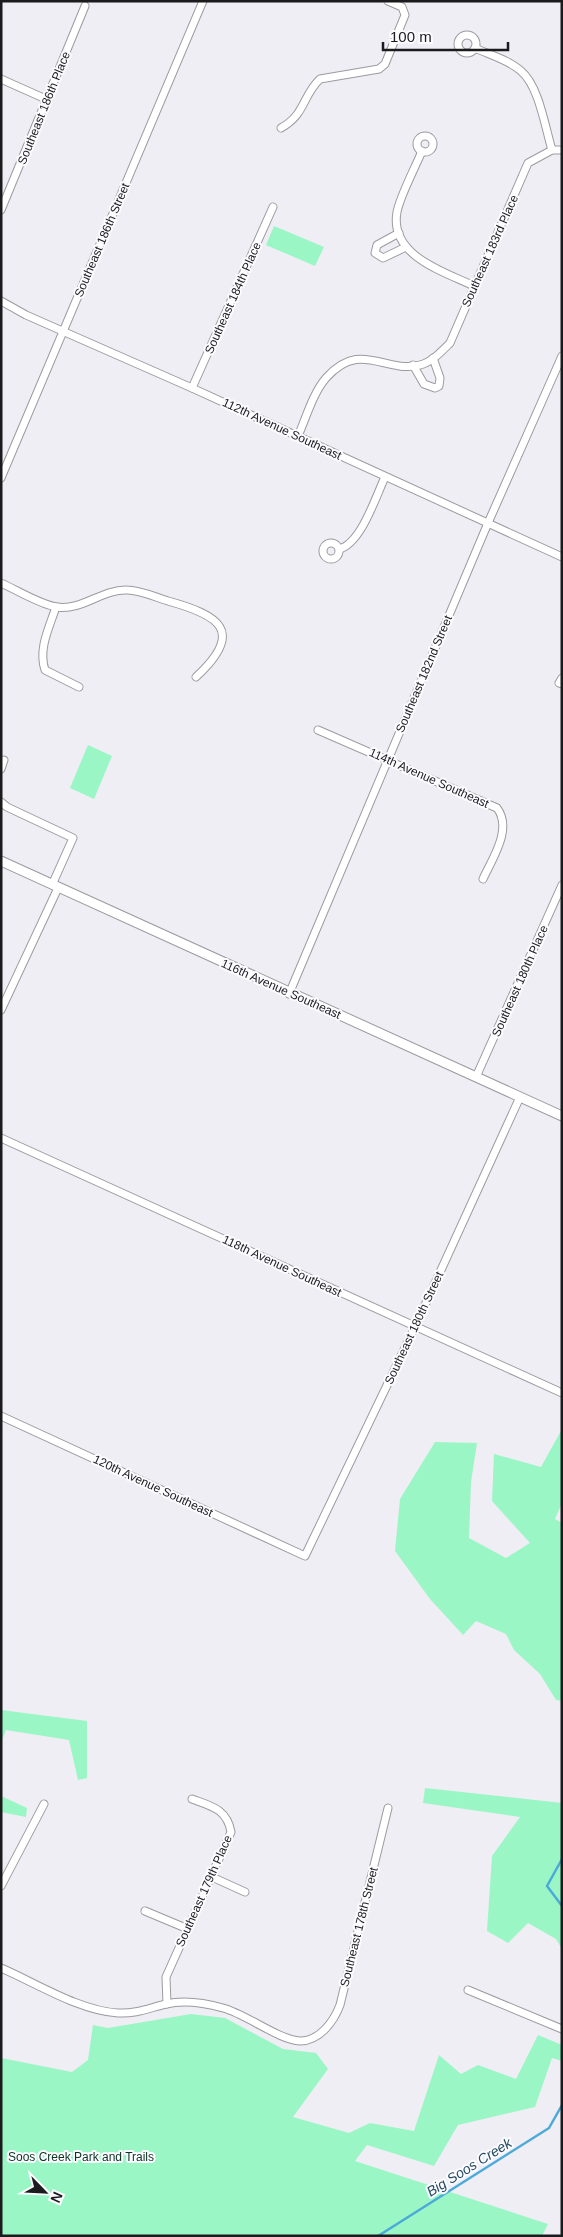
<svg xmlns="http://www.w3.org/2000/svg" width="563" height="2237" font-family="Helvetica,sans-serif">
<rect width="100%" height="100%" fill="#efeef4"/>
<g fill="#9bf6c5">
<path d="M274,226L324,247L315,266L266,245Z"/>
<path d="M88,745L112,756L94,799L70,788Z"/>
<path d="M562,1429V1503L555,1519L562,1523V1701L556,1700L540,1674L514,1650L506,1634L476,1621L463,1635L430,1599L395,1551L400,1499L435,1442L477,1443L471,1482L469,1538L506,1558L530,1543L492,1501L494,1454L541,1467Z"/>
<path d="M1,1710L87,1721V1778L78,1780L69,1740L6,1730L1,1743Z"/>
<path d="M425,1788L562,1803V1949L556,1939L528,1923L508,1943L487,1931L492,1856L520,1817L423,1803Z"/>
<path d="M1,1796L27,1808L26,1817L1,1812Z"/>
<path d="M191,2014L225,2018L283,2049L316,2053L328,2069L293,2117L349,2133L370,2123L414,2131L439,2055L461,2074L478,2065L516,2079L538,2035L562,2045V2061L552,2058L535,2107L458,2125L434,2166L367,2145L355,2161L548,2224L542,2236H1V2058L72,2072L88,2060L93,2025L108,2028Z"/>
</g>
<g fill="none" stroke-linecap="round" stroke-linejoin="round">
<g stroke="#4caad9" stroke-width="2.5">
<path d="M562,1859L547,1886L562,1906"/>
<path d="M378,2236L549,2128L562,2105"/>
</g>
<defs>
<g id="minor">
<circle cx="467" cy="44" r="9"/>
<path d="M475,48C490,55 509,60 521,71C539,86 545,127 552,150"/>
<path d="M1,79L48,100"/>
<path d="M281,128C306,114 302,96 320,79L379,69L385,64L405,15L402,7L388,1"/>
<circle cx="425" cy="144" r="8"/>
<path d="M422,151C415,168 400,196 397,212C389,256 445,272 474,286"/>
<path d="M1,210L85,6"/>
<path d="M399,233L377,245L375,253L383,258L406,247"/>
<path d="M1,301L26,315L192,388L562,557"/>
<path d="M413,365L424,384L435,388L439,386L440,378L433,358"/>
<path d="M192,388L273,207"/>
<path d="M298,436C306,418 313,393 326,378C361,339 384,374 420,365C432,362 442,351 450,343L528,163L552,150H562"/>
<path d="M1,478L203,1"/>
<circle cx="331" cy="551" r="8"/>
<path d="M339,549C361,544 376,496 385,477"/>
<path d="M1,583C17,590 41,605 57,607C81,611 103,589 127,590C140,590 155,597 168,601C219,615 246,631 196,677"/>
<path d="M56,607C49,628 38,649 45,670L79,687"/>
<path d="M562,678L559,683L562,684"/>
<path d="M318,730L497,808C513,829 492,859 483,879"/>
<path d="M1,769L4,760"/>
<path d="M1,802L7,807L73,838L52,885"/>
<path d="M289,994L488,523L562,356"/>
<path d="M1,1010L58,888"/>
<path d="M476,1077L562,885"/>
<path d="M1,1138L562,1393"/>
<path d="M1,1416L305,1556L415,1327L520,1097"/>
<path d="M212,1877L245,1892"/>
<path d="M1,1886L44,1804"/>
<path d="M145,1911L188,1929"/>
<path d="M1,1968C36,1983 80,2011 118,2013C136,2014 149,2008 166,2004C184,2000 205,2003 223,2008C246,2014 279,2040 300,2041C320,2041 334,2021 340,2005L388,1808"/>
<path d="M468,1990L562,2029"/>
<path d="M167,2004L166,1977L231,1832C227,1809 211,1806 192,1799"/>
</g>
<path id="tertiary" d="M1,861L562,1116"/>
</defs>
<use href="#minor" stroke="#9b9ba0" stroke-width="9"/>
<use href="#tertiary" stroke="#9b9ba0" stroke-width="11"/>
<use href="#minor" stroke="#fff" stroke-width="7"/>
<use href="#tertiary" stroke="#fff" stroke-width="9"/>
</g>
<g text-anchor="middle" stroke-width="4" stroke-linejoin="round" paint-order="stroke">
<g font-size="12" fill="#1b1a1d" stroke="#fcfbff">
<text transform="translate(44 108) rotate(-68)" y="4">Southeast 186th Place</text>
<text transform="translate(102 240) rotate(-67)" y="4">Southeast 186th Street</text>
<text transform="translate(490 251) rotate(-66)" y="4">Southeast 183rd Place</text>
<text transform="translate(233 298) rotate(-66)" y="4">Southeast 184th Place</text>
<text transform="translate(282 429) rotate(25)" y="4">112th Avenue Southeast</text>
<text transform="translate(424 674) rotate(-67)" y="4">Southeast 182nd Street</text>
<text transform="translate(429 778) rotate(24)" y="4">114th Avenue Southeast</text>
<text transform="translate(520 981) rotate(-66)" y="4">Southeast 180th Place</text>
<text transform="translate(281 989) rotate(24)" y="4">116th Avenue Southeast</text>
<text transform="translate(282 1266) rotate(25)" y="4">118th Avenue Southeast</text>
<text transform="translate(414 1328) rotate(-65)" y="4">Southeast 180th Street</text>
<text transform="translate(153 1486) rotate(25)" y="4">120th Avenue Southeast</text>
<text transform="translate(204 1891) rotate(-66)" y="4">Southeast 179th Place</text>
<text transform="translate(359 1927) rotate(-76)" y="4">Southeast 178th Street</text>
</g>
<g font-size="12" fill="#0b3422" stroke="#fcfbff">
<text x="81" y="2161">Soos Creek Park and Trails</text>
</g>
<g font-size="14" font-style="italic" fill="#244b60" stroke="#fcfbff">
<text transform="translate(469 2167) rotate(-32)" y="5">Big Soos Creek</text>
</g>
</g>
<rect width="563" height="2237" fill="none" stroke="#1b1a1d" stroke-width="5"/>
<g transform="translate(45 2192) rotate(114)" stroke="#fcfbff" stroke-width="4" paint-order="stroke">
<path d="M0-4L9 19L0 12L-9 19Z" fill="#1b1a1d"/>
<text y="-8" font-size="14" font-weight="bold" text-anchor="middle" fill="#1b1a1d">N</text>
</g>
<path d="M383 42v8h125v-8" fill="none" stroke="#1b1a1d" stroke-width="2.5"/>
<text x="390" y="42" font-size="15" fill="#1b1a1d" stroke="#fcfbff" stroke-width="4" paint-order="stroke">100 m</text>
</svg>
